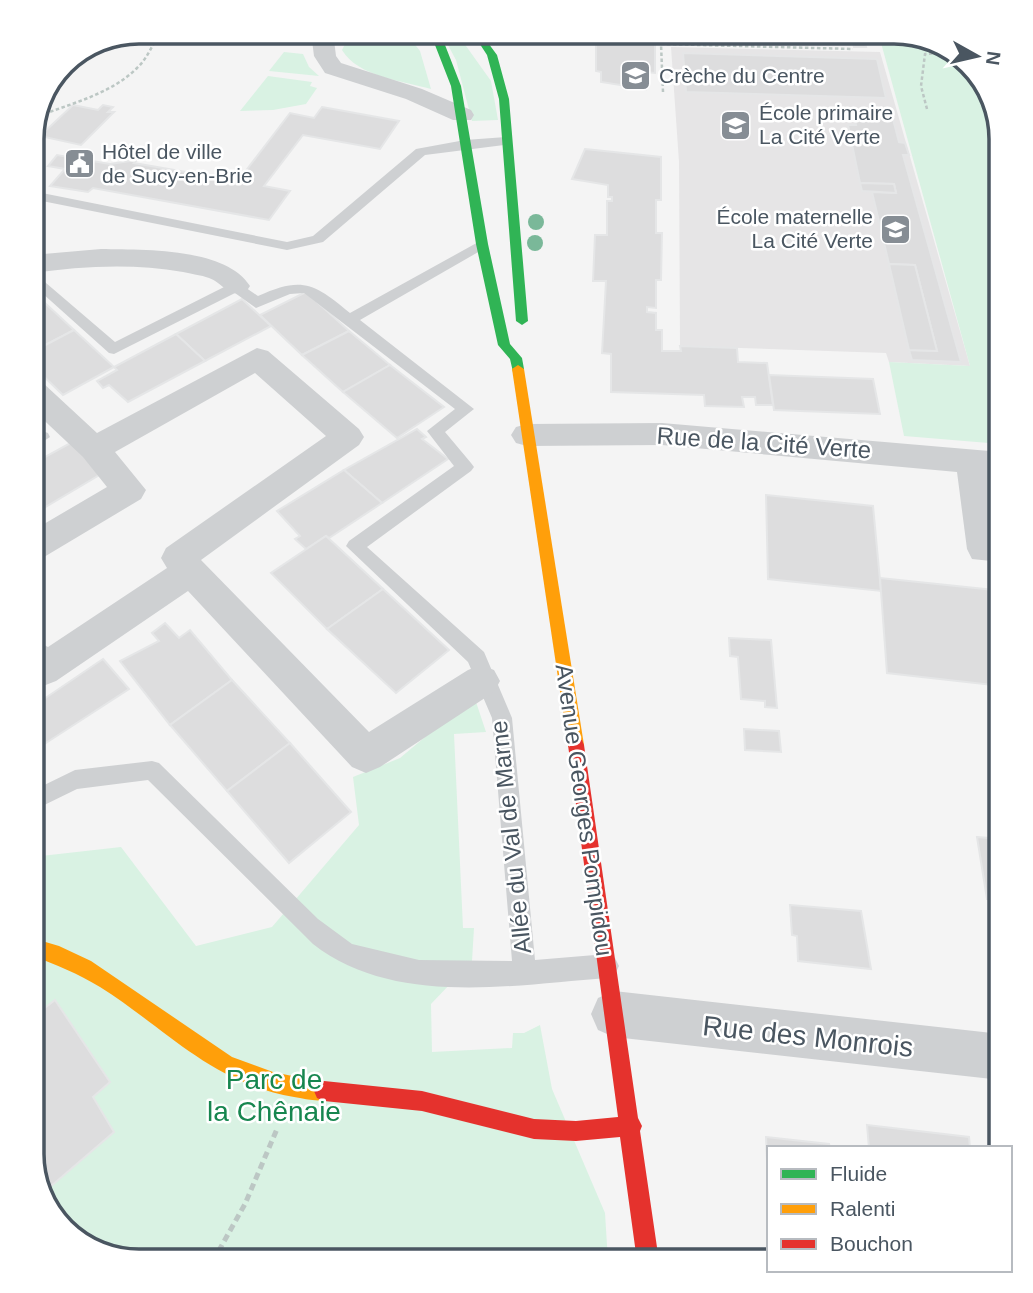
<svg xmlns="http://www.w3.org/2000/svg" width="1033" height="1293" font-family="Arial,sans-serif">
<rect width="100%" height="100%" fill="#f4f4f4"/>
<path fill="#e6e5e6" d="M671,47L880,52L970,366L889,362L886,353L680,346L679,162Z"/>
<g fill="#d9f2e3">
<path d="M351,32H405L420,51L431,89C403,81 358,77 342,50Z"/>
<path d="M441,32H456L491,81L498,120L472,121L456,60Z"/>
<path d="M878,32H901L948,46L983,79L1001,138V444L904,436L889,362L970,366Z"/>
<path d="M284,52L303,54L309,67L319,76L269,71Z"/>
<path d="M268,76L312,82L310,86L317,88L306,104L273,110L240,111Z"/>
<path d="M474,696L486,732L454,734L463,928H474L472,961L431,1004L432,1052L512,1048L513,1033H524L540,1025L552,1089L605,1213L608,1261H138L91,1250L50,1214L43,1193L114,1132L93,1097L110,1082L55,1000L32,1018V857L121,847L196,946L272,927L359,825L353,777L400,758Z"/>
</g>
<g fill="#ddddde" stroke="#e5e6e7" stroke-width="2">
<path d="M602,32H862L866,47H854L853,42H655V73L645,72L646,89L601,82V72L596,71V40H602Z"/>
<path d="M683,53L877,59L886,98L686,92Z"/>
<path d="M73,105L98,110L103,105L113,107L108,112H114L81,145L40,136Z"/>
<path d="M322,107L399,121L380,149L303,135L264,186L290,191L269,220L93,188L88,192L50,186L65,169L48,166L57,155L110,164L137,160L134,163L238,181L290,113L314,118Z"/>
<path d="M855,117L893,119L899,142L905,143L909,155H903L961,362L912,360L909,350L937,351L915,265L889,264L872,192L896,193L894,184L860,183L848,125H856Z"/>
<path d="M585,149L661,157V200H656V233H662L661,280H656V308L647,307V312L656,313V330H662V351H681L680,346L737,348L738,362L767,363L773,405H756L755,397H742L744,407L705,406L704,395L611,392V354L602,353L606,281H593L595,235H607V201H612V197H608V185L572,179Z"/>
<path d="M860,183L894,184L896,193L862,191Z"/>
<path d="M889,264L915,265L937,351L909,350Z"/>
<path d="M32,291L74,330L32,352Z"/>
<path d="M306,292L349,331L302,355L260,315Z"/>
<path d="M242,299L271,326L205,361L176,334Z"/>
<path d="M74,330L114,367L63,395L32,365V352Z"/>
<path d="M349,331L390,365L343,392L302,355Z"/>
<path d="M176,334L205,361L128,402L109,385L103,388L97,381L117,370L114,367Z"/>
<path d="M390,365L444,407L397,438L343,392Z"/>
<path d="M769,375L873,379L880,414L774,410Z"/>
<path d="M417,429L426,437L422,439L448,459L382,503L344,470Z"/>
<path d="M76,440L106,471L32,515V464Z"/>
<path d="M344,470L382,503L329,538L326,536L306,549L295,539L300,536L277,511Z"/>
<path d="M766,495L873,506L881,591L768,579Z"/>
<path d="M326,536L383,589L327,629L271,573Z"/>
<path d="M880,578L994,590L1001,634V686L887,673Z"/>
<path d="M383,589L449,650L396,693L327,629Z"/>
<path d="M165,623L179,638L190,630L232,680L170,725L120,661L159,641L152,633Z"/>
<path d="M729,638L771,640L777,708L765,707V701L741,699L738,657L730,656Z"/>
<path d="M103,659L129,689L32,752V689L41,701Z"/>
<path d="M232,680L290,743L227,791L170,725Z"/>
<path d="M744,729L779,731L781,752L745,750Z"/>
<path d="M290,743L351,812L289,863L227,791Z"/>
<path d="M977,837L1001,839V900L987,899Z"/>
<path d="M790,905L861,911L871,969L798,961L797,936L792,935Z"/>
<path d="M55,1000L110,1082L93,1097L114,1132L43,1193L32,1155V1018Z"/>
<path d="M867,1125L969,1137L970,1148H869Z"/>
<path d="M766,1137L829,1144L830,1148H769V1209Z"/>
</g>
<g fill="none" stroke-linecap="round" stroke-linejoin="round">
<g stroke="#bcc7c4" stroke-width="2.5" stroke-dasharray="3.5 2.5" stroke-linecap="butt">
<path d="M663,92L661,44L853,49"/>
<path d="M927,109L921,86L925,54L954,52"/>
<path d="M39,116C72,103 111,94 137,68C148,58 152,44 161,32"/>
</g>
<path stroke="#bcc7c4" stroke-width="5" stroke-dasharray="7 4.5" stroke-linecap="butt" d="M213,1261L245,1204L277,1129"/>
<g fill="#ced0d2" fill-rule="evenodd">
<path d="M506,137L511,138V144L425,155L323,242L287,250L32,199V191L287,242L313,236L416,149L465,140Z"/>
<path d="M482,240L487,241V247L360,320L474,409L445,432L471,463L474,467L471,471L367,547L484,652L512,718L535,960L607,954L615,958L619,966L615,974L607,978C513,985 393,1007 313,944L148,780L77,789L32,811V791L75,770L152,761L159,763L318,919L352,944L419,960L512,961L492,718L468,662L346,546L349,541L454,466L427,431L455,409L304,293L290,294L256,308L235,293L114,354L109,353L32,284V271L115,342L236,281L258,296C302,276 314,283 350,313Z"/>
<path d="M42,431L48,433L50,437L32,449V435Z"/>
</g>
<g fill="#ced0d2" fill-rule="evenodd">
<path d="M318,32H340L334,40L336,56L341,63L422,89L471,110L474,115L471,120H453L406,99L325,73L314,56L312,40Z"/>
<path d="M81,53L83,57L74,66L63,67L68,58Z"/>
<path d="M101,249C143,250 225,247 250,286L246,292C226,298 225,284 209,278C201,275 191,274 183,272C133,263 82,266 32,273V255Z"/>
<path d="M257,348L268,351L359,429L364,437L359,445L201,560L369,732L468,670L481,665L494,670L500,681L494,692L380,767L366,773L352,767L188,591L56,681L43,686L32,682V639L48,647L167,568L161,558L166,548L326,436L255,373L115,452L146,490L141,499L44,557L32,560V531L107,487L83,457L32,409V380L43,383L97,433Z"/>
<path d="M662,423L1001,452V476L990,475L1001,536V562L972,559L967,549L957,472L662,445L527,446L516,443L511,435L516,427L527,424Z"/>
<path d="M614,991L1001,1034V1080L614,1037L598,1030L591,1014L598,998Z"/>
</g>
<g fill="#30b455" fill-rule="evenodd">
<path d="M426,32H435L445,45L461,86L488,244L510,344L522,358L524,369L518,373L513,372L510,359L498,345L476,244L451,86L435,45Z"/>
<path d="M472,32H480L497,55L509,99L528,321L522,325L516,321L499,99L487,55Z"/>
</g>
<g fill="#ff9f0a" fill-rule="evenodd">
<path d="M518,365L524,369L584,745L582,750L576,752L570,750L568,745L512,369Z"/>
<path d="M32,938L59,946L91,961L232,1057L273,1072L331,1084L334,1091L331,1098C320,1103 306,1099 294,1097C210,1082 168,1030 100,987C78,974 56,964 32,956Z"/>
</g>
<path fill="#e5322d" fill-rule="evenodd" d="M576,738L582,740L584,745L638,1118L642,1126L640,1131L659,1261H637L620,1137L576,1141L534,1139L422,1111L324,1101L317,1098L314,1091L317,1084L324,1081L422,1091L534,1119L576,1121L618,1117L568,745L570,740Z"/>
</g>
<g fill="#7ab899">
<circle cx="536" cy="222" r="8"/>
<circle cx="535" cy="243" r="8"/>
</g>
<defs>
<symbol id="school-square" viewBox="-11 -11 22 22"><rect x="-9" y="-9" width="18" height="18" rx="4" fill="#868d94" stroke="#fff"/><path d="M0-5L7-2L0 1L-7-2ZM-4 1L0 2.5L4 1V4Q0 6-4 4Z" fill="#fff"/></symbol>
<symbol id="civic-square" viewBox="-11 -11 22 22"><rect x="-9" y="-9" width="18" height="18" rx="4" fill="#868d94" stroke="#fff"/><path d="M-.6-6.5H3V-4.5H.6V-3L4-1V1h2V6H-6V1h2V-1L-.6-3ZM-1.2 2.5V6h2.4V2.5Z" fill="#fff"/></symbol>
</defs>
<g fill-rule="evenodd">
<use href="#school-square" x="618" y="58" width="35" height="35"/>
<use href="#school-square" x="718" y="108" width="35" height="35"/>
<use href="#civic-square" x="62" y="146" width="35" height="35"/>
<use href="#school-square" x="878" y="212" width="35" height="35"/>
</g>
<g text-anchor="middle" stroke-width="5" stroke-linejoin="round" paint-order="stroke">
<g font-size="21" fill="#4a5661" stroke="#fff" text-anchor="start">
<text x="659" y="83">Crèche du Centre</text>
<text x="759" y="120">École primaire<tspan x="759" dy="24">La Cité Verte</tspan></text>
<text x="102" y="159">Hôtel de ville<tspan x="102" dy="24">de Sucy-en-Brie</tspan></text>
<text x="873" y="224" text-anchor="end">École maternelle<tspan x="873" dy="24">La Cité Verte</tspan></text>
</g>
<g font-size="24" fill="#4a5661" stroke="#fff">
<text transform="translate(764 443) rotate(4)" y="8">Rue de la Cité Verte</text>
<text transform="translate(584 810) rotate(82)" y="8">Avenue Georges Pompidou</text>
<text transform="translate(511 837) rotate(-96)" y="8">Allée du Val de Marne</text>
</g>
<g font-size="28" fill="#4a5661" stroke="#fff">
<text transform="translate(808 1036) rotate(6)" y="10">Rue des Monrois</text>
</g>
<g font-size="28" fill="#17864f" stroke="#fff">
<text x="274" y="1089">Parc de<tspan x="274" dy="32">la Chênaie</tspan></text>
</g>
</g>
<path d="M0 0H1033V1293H0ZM139 44H894A95 95 0 0 1 989 139V1154A95 95 0 0 1 894 1249H139A95 95 0 0 1 44 1154V139A95 95 0 0 1 139 44Z" fill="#fff" fill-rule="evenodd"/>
<path fill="none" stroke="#4a5661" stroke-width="3.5" d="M139 44H894A95 95 0 0 1 989 139V1154A95 95 0 0 1 894 1249H139A95 95 0 0 1 44 1154V139A95 95 0 0 1 139 44Z"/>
<rect x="767" y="1146" width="245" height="126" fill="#ffffff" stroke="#b7bbc0" stroke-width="2"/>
<rect x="781" y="1169" width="35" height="10" fill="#30b455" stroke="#b7bbc0" stroke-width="2"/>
<text x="830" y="1181" font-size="21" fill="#4a5661">Fluide</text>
<rect x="781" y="1204" width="35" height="10" fill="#ff9f0a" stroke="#b7bbc0" stroke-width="2"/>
<text x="830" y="1216" font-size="21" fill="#4a5661">Ralenti</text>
<rect x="781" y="1239" width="35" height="10" fill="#e5322d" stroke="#b7bbc0" stroke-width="2"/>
<text x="830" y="1251" font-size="21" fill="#4a5661">Bouchon</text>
<g transform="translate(977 56) rotate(98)" stroke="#ffffff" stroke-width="5" paint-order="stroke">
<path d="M0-5L12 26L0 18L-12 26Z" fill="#4a5661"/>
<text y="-10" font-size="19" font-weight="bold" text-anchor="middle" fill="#4a5661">N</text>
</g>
</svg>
